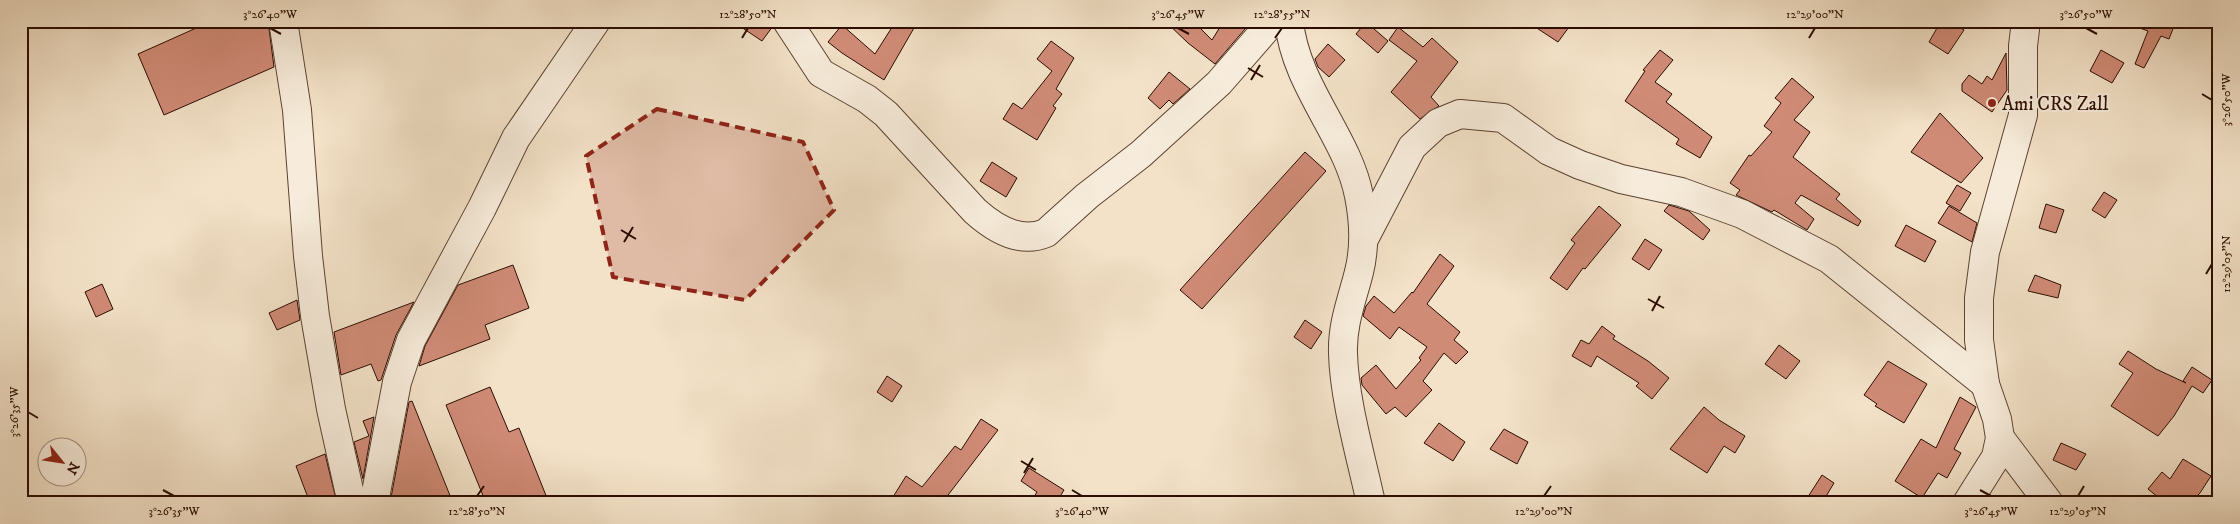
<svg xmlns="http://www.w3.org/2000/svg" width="2240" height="524" font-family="'IM FELL DW Pica',serif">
<rect width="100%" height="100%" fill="#f3e2c8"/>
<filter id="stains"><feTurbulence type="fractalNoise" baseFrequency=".004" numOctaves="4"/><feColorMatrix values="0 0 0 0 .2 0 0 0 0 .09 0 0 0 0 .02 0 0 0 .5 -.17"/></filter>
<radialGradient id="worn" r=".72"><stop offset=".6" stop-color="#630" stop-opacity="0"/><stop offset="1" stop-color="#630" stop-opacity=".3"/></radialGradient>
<g fill="#d08b77" stroke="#2b0c00">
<path d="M212,21H268L274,67L164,115L138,54Z"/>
<path d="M732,21H771L773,26L762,41Z"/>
<path d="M896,21H918L884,80L842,53L828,42L842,25L875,54Z"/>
<path d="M1165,21H1193L1212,40L1220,27L1210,21L1251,22L1215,64L1188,43Z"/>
<path d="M1526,21H1560L1569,27L1558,42Z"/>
<path d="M1941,21H1950L1964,30L1948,54L1929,42Z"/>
<path d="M2126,21H2176L2169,39L2161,36L2144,68L2135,64L2148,31L2126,23Z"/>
<path d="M1366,22L1388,41L1378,53L1356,34Z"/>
<path d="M1398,27L1423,47L1432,38L1458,62L1431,97L1439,106L1420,119L1391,92L1417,61L1389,40Z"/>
<path d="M1051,41L1074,58L1056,89L1062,94L1053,106L1056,108L1037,140L1003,119L1013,103L1022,109L1052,71L1037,59Z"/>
<path d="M1328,44L1345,60L1329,77L1318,67L1315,59Z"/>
<path d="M1660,50L1673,60L1655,82L1672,94L1666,102L1712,137L1700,158L1676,144L1679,139L1625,101L1645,71L1643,70Z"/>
<path d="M2101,50L2124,63L2112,83L2090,71Z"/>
<path d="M2006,53L2007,90L1992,112L1962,91V84L1969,75L1982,84L1987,76L1992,80Z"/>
<path d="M1169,72L1190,89L1173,104L1169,100L1160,109L1148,98Z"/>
<path d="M1792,78L1814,97L1794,120L1810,132L1793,157L1840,194L1836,199L1861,221L1858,226L1801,195L1795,203L1814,219L1807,230L1774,210L1772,212L1736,195L1740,190L1730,183L1749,155L1751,156L1772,132L1764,126L1781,103L1775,98Z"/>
<path d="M1940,113L1983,158L1961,183L1911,152Z"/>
<path d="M1305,152L1326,171L1202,309L1180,290Z"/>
<path d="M992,162L1017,178L1006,197L980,181Z"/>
<path d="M1957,185L1971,193L1960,211L1946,203Z"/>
<path d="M2104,192L2117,200L2105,218L2092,210Z"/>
<path d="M2046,204L2064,210L2056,233L2039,228Z"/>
<path d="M1669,205L1689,211L1710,230L1703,240L1664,211Z"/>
<path d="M1599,206L1621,225L1585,269L1583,268L1567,290L1550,278L1575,243L1571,240Z"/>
<path d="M1949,206L1977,223L1972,242L1938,223Z"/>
<path d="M1906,225L1936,241L1925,262L1895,246Z"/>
<path d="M1645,239L1662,250L1649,270L1632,259Z"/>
<path d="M1440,254L1454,266L1427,304L1460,332L1454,340L1468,352L1456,364L1444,353L1423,381L1432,390L1406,417L1395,407L1386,414L1362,385L1361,378L1376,365L1396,389L1421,360L1419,358L1427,347L1399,327L1390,339L1363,316L1366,306L1374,296L1394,313L1412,292L1413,293Z"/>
<path d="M513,265L529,308L485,325L490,339L419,366L425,346L458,285Z"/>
<path d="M2035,275L2061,285L2058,298L2028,291Z"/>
<path d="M102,284L113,309L96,317L85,292Z"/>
<path d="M297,300L300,320L277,330L269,313Z"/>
<path d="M414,302L396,335L381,380L378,381L371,364L341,375L334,332Z"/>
<path d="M1305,320L1322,332L1311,349L1294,337Z"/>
<path d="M1602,326L1615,336L1613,339L1648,361L1669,378L1652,399L1636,386L1639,383L1597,356L1591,367L1572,356L1581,340L1589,344Z"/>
<path d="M1779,345L1800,361L1786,379L1765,364Z"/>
<path d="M2128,351L2156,369L2186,383L2183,381L2192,367L2212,380L2203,393L2192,386L2174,416L2158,436L2111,406L2133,373L2119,364Z"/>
<path d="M1888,361L1927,384L1904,423L1875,406L1877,404L1864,395Z"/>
<path d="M887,376L902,386L892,402L877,392Z"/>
<path d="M490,387L509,432L519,428L549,503H486L446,405Z"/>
<path d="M1960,397L1976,407L1954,449L1961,453L1947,478L1938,473L1922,498L1895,481L1921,439L1936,448Z"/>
<path d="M412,401L453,503H390L409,402Z"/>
<path d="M1704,407L1719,420L1745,436L1735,453L1724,446L1707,473L1670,449Z"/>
<path d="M374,417L363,479L354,442L369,436L363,421Z"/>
<path d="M981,419L998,430L945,499L947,503H902L893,497L906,476L922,487L955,446L961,450Z"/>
<path d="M1439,423L1465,442L1453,461L1424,443Z"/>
<path d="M1504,429L1528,442L1517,464L1490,449Z"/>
<path d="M2061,443L2086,454L2076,470L2053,460Z"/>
<path d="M325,454L337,503H310L296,466Z"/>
<path d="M2183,459L2211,476L2200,493L2190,503H2165L2148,489L2162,472L2170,479Z"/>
<path d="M1029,468L1064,490L1056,503H1030L1037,492L1021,481Z"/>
<path d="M1822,475L1834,483L1822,503H1804Z"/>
</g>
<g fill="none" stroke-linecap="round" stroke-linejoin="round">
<defs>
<g id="minor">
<path d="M283,21L297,110L308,256L315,316L331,409L349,490L354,503"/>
<path d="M787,21L821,73L867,99L886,114L975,211C995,229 1020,244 1046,233L1087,196L1141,154L1219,83L1273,21"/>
<path d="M1289,21C1295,86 1348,137 1359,196C1364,221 1365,248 1359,272C1352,300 1342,324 1343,353C1344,399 1361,457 1371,503"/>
<path d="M1364,239L1412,147L1438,123L1460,114L1503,118L1549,151L1580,165L1621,179L1681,192L1742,214L1829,259L1985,384"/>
<path d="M2000,438L2049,503"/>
<path d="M374,503L397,382L411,340L482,208L516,138L596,21"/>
<path d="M1967,503L1996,457L2000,438L1997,419L1985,384L1979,340V298L1985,252L2023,115V46L2026,21"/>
</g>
</defs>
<use href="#minor" stroke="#5d4232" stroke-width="30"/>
<use href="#minor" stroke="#f7ecdb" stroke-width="28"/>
</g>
<path fill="#8f2418" fill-opacity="0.2" stroke="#8f2418" stroke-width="4" stroke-dasharray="10 6" stroke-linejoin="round" d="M657,109L803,142L834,210L745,300L613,277L586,156Z"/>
<path fill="none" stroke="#2b0c00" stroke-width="2" d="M270,28L281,34M1178,28L1189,34M2086,28L2097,34M742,38L748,28M1275,38L1282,28M1809,38L1815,28M1248,68L1263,77M1251,80L1260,65M2202,94L2212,100M621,230L636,239M624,242L633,227M2206,274L2212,264M1648,299L1664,308M1652,311L1660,296M28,412L38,418M1021,461L1036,470M1024,473L1033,458M163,490L174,496M1072,490L1082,496M1980,490L1991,496M477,496L484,486M1544,496L1551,486M2078,496L2084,486"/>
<circle fill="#8f2418" stroke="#f7ecdb" stroke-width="2" cx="1992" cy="103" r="5"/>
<g text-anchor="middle" stroke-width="4" stroke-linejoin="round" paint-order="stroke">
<g font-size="19" fill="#2b0c00" stroke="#f7ecdb" text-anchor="start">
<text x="2002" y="110">Ami CRS Zall</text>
</g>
</g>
<rect width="2240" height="524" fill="none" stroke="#f3e2c8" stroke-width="55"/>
<g transform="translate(62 462) rotate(120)"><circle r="24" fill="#f7ecdb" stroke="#a59283"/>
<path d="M0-4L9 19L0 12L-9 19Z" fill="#8f2418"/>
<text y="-8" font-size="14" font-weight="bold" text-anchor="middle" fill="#2b0c00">N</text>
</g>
<rect x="28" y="28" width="2184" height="468" fill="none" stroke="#2b0c00" stroke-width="2"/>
<g font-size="12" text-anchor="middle" fill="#2b0c00">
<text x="270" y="18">3°26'40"W</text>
<text x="748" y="18">12°28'50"N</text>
<text x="1178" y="18">3°26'45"W</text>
<text x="1282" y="18">12°28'55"N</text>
<text x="1815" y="18">12°29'00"N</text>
<text x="2086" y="18">3°26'50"W</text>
<text transform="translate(2226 100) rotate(-90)" y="4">3°26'50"W</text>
<text transform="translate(2226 264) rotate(-90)" y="4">12°29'05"N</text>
<text transform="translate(14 412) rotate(-90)" y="4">3°26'35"W</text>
<text x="174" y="515">3°26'35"W</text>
<text x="477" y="515">12°28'50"N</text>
<text x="1082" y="515">3°26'40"W</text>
<text x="1544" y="515">12°29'00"N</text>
<text x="1991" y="515">3°26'45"W</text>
<text x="2078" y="515">12°29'05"N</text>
</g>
<rect width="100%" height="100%" filter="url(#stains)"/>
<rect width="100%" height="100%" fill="url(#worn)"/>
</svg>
